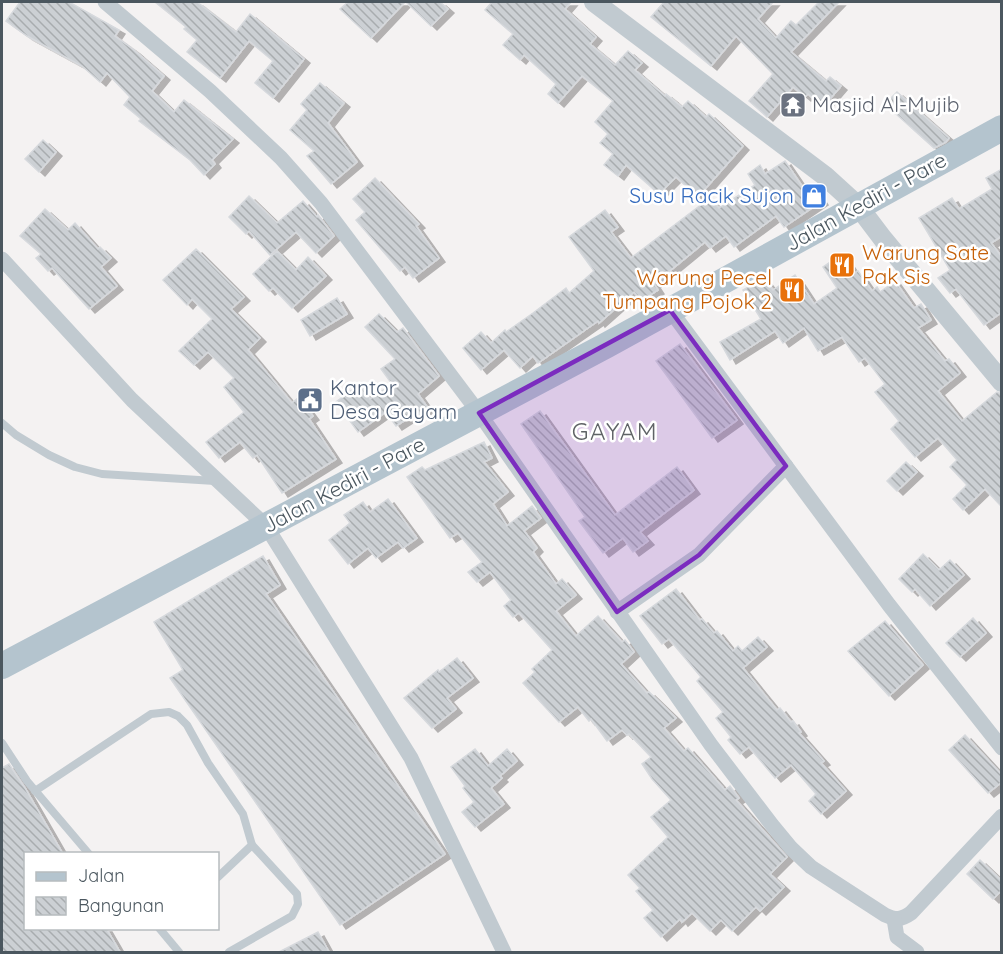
<svg xmlns="http://www.w3.org/2000/svg" width="1003" height="954" font-family="Quicksand,sans-serif">
<defs>
<pattern id="building-back-hatch" width="6" height="6" patternUnits="userSpaceOnUse" patternTransform="scale(1.5)"><rect width="6" height="6" fill="#ccd0d4"/><path d="M-1 5l2 2M0 0l6 6M5-1l2 2" fill="none" stroke="#a8acaf"/></pattern>
<filter id="shadow"><feDropShadow dx="6" dy="4" stdDeviation="0" flood-color="#0004"/></filter>
</defs>
<rect width="100%" height="100%" fill="#f4f2f2"/>
<g fill="url(#building-back-hatch)" stroke="#d6d9dd" stroke-width="1.5" filter="url(#shadow)">
<path d="M20,2H69L119,30L115,36L134,50L164,76L152,91L174,112L184,100L233,139L212,160L215,164L204,175L190,160L139,121L141,119L124,105L130,97L107,73L100,82L82,66L27,36L6,21Z"/>
<path d="M155,2H197L236,32L250,14L304,59L273,98L255,83L273,61L249,41L220,78L187,52L197,40L184,29L186,27Z"/>
<path d="M348,2H405L371,38L340,9Z"/>
<path d="M406,2H440L448,9L431,26Z"/>
<path d="M492,2H571L565,9L596,37L590,44L615,65L628,51L642,63L635,70L665,96L666,94L682,107L688,101L706,117L709,114L743,146L698,197L676,177L659,194L626,165L618,176L604,165L613,154L600,143L608,134L595,122L613,101L582,76L558,103L548,94L556,84L524,55L520,60L503,45L513,34L485,10Z"/>
<path d="M664,2H773L758,19L776,38L791,21L796,25L819,2H839L791,52L826,81L830,77L841,86L823,107L808,94L805,97L793,87L767,117L749,101L773,74L736,36L711,66L651,17Z"/>
<path d="M320,83L344,103L328,123L357,162L331,184L307,156L314,151L290,130L307,110L301,104Z"/>
<path d="M897,92L949,138L946,142L934,148L885,104Z"/>
<path d="M43,140L56,152L39,172L25,159Z"/>
<path d="M785,161L804,189L811,184L822,201L784,227L776,216L734,247L726,236L710,248L705,242L654,284L658,290L641,301L634,292L599,323L598,321L538,363L533,356L520,368L504,350L481,370L463,348L481,332L491,343L505,330L506,332L533,313L566,288L569,293L594,271L569,237L605,210L618,227L611,232L631,258L710,198L719,208L755,185L748,174L760,165L765,174Z"/>
<path d="M1002,169V236L991,243L1002,257V312L984,325L956,289L950,293L938,278L950,270L919,218L952,198L959,209L992,189L986,178Z"/>
<path d="M375,178L419,224L416,226L439,258L413,278L405,267L400,271L356,220L365,212L353,199Z"/>
<path d="M249,196L277,223L303,201L317,217L318,215L334,236L316,253L296,232L270,255L249,231L246,234L229,217Z"/>
<path d="M45,209L68,230L75,223L98,249L100,247L111,258L101,267L117,286L89,309L52,268L48,271L36,258L41,254L20,236Z"/>
<path d="M196,249L244,297L231,309L260,338L248,350L292,403L299,397L313,416L309,419L336,459L282,493L257,455L253,458L240,442L219,458L206,442L244,412L224,387L234,378L208,352L194,365L179,351L212,319L192,299L187,305L163,280Z"/>
<path d="M277,251L296,270L308,257L326,276L292,308L273,288L269,291L253,274Z"/>
<path d="M842,254L855,273L858,271L872,291L877,287L880,292L895,281L914,308L921,304L931,320L918,328L945,361L949,359L960,373L938,391L962,421L997,392L1002,394V507L985,489L963,510L953,499L967,485L950,467L957,460L938,438L915,457L891,429L899,421L875,392L885,384L865,358L859,362L842,337L818,351L804,328L783,343L775,331L730,360L720,342L761,319L743,290L764,278L773,290L795,275L814,304L837,288L823,267Z"/>
<path d="M337,298L347,314L310,336L301,320Z"/>
<path d="M379,314L397,332L403,328L439,376L418,394L428,408L415,417L413,415L396,426L386,412L358,432L336,402L360,384L370,399L392,384L381,369L395,359L365,327Z"/>
<path d="M680,344L737,420L712,438L656,361Z"/>
<path d="M540,411L615,515L677,467L694,490L640,532L648,541L633,552L623,538L603,553L579,521L585,517L521,424Z"/>
<path d="M484,442L492,458L484,462L508,492L493,504L507,526L532,506L541,518L524,531L537,548L533,552L556,584L562,579L576,595L556,611L576,636L598,616L622,642L625,640L634,652L621,664L647,693L649,692L676,718L664,728L684,751L688,748L725,790L730,786L739,798L736,800L787,857L770,874L784,887L760,911L756,907L732,931L721,920L710,931L692,913L682,922L680,919L661,937L644,918L653,910L636,891L640,888L628,875L668,837L651,817L671,800L652,779L642,764L651,757L629,734L627,735L622,730L607,741L591,719L589,721L578,707L559,722L523,683L535,672L532,669L552,650L519,613L513,617L504,606L511,600L490,572L477,582L468,572L482,562L458,533L450,538L407,477L422,467L425,470Z"/>
<path d="M906,462L917,472L897,491L887,481Z"/>
<path d="M388,499L417,538L403,548L398,542L376,558L368,548L348,564L329,540L350,523L344,515L363,502L370,512Z"/>
<path d="M923,554L939,570L950,560L964,575L930,606L915,589L912,592L899,579Z"/>
<path d="M263,556L280,585L266,594L445,854L340,925L170,678L183,670L154,622Z"/>
<path d="M676,589L700,620L702,619L714,633L717,631L733,651L738,646L742,651L758,637L767,647L743,668L777,710L780,708L791,722L793,721L801,732L799,733L824,761L821,763L846,791L821,814L809,801L816,794L791,765L775,778L749,747L740,754L728,740L731,737L716,718L723,712L697,681L701,677L669,639L662,644L640,616Z"/>
<path d="M973,618L986,633L960,657L946,643Z"/>
<path d="M885,621L923,665L889,696L848,651Z"/>
<path d="M457,658L473,678L447,698L456,709L432,728L404,698L438,670L439,672Z"/>
<path d="M965,735L1002,775V782L988,793L949,750Z"/>
<path d="M475,749L488,766L507,749L517,761L500,776L502,778L491,788L504,804L475,827L462,812L474,802L463,788L465,786L451,767Z"/>
<path d="M9,764L25,788L63,854H26V928H106L120,952H2V768Z"/>
<path d="M980,860L1002,881V890L993,899L967,874Z"/>
<path d="M318,932L329,952H279Z"/>
</g>
<g fill="none" stroke-linecap="round" stroke-linejoin="round">
<g stroke="#c1cad0" stroke-width="8">
<path d="M2,423L16,435L49,455L75,467L102,474L215,481"/>
<path d="M2,743L27,781L89,854"/>
<path d="M35,791L151,714L169,712L178,716L187,725L208,763L243,814L252,845L218,877"/>
<path d="M159,928L179,952"/>
<path d="M229,952L292,916L298,904L297,894L252,845"/>
</g>
<g stroke="#c1cad0" stroke-width="15">
<path d="M105,2L210,91L281,158L321,203L479,413L711,745L772,825L791,848L811,867L885,915C896,920 901,920 911,913L1002,816"/>
<path d="M2,259L132,400L266,526L411,758L504,952"/>
<path d="M670,310L889,605L1002,748"/>
<path d="M617,612L699,555L786,466"/>
<path d="M894,919L897,937L917,952"/>
</g>
<path stroke="#c1cad0" stroke-width="20" d="M594,2L825,176L858,206L883,239L1002,382"/>
<path stroke="#b4c4ce" stroke-width="26" d="M2,666L607,345L1002,128"/>
</g>
<path fill="#7b2cbf" fill-opacity="0.2" stroke="#7b2cbf" stroke-width="4.5" stroke-linejoin="round" d="M670,310L786,466L699,555L617,612L479,413Z"/>
<defs>
<symbol id="temple-square" viewBox="-11 -11 22 22"><rect x="-9" y="-9" width="18" height="18" rx="4" fill="#6b7280" stroke="#fff"/><path d="M0-6L5-2H3V0L6.5 2.5H4V6H1.5V3h-3V6H-4V2.5H-6.5L-3 0V-2H-5Z" fill="#fff"/></symbol>
<symbol id="shop-square" viewBox="-11 -11 22 22"><rect x="-9" y="-9" width="18" height="18" rx="4" fill="#3f7fe0" stroke="#fff"/><path d="M-5-2.5h2.3a2.7 3.5 0 0 1 5.4 0H5L5.5 6h-11ZM-1.5-2.5h3a1.5 2.3 0 0 0-3 0Z" fill="#fff"/></symbol>
<symbol id="restaurant-square" viewBox="-11 -11 22 22"><rect x="-9" y="-9" width="18" height="18" rx="4" fill="#e8710a" stroke="#fff"/><path d="M-5-6h1v4h1v-4h1v4h1v-4h1v5L-1.5 .5V6h-2V.5L-5-1ZM5-6V6H3V1.5H1.5Q1.5-4 5-6Z" fill="#fff"/></symbol>
<symbol id="civic-square" viewBox="-11 -11 22 22"><rect x="-9" y="-9" width="18" height="18" rx="4" fill="#5c6f8a" stroke="#fff"/><path d="M-.6-6.5H3V-4.5H.6V-3L4-1V1h2V6H-6V1h2V-1L-.6-3ZM-1.2 2.5V6h2.4V2.5Z" fill="#fff"/></symbol>
</defs>
<g fill-rule="evenodd">
<use href="#temple-square" x="778" y="90" width="30" height="30"/>
<use href="#shop-square" x="799" y="181" width="30" height="30"/>
<use href="#restaurant-square" x="827" y="250" width="30" height="30"/>
<use href="#restaurant-square" x="777" y="275" width="30" height="30"/>
<use href="#civic-square" x="295" y="385" width="30" height="30"/>
</g>
<g text-anchor="middle" stroke-width="5" stroke-linejoin="round" paint-order="stroke">
<g font-size="21" fill="#5b616d" stroke="#fff" text-anchor="start">
<text x="812" y="112">Masjid Al-Mujib</text>
</g>
<g font-size="21" fill="#366cbe" stroke="#fff" text-anchor="end">
<text x="794" y="203">Susu Racik Sujon</text>
</g>
<g font-size="21" fill="#4b575f" stroke="#fff">
<text transform="translate(866 202) rotate(-29)" y="7">Jalan Kediri - Pare</text>
<text transform="translate(344 485) rotate(-28)" y="7">Jalan Kediri - Pare</text>
</g>
<g font-size="21" fill="#c56008" stroke="#fff" text-anchor="start">
<text x="862" y="260">Warung Sate<tspan x="862" dy="24">Pak Sis</tspan></text>
<text x="772" y="285" text-anchor="end">Warung Pecel<tspan x="772" dy="24">Tumpang Pojok 2</tspan></text>
</g>
<g font-size="21" fill="#4e5e75" stroke="#fff" text-anchor="start">
<text x="330" y="395">Kantor<tspan x="330" dy="24">Desa Gayam</tspan></text>
</g>
<g font-size="24" letter-spacing="1.5" fill="#5f6366" stroke="#fff">
<text x="615" y="440">GAYAM</text>
</g>
</g>
<rect width="1003" height="954" fill="none" stroke="#4b575f" stroke-width="6"/>
<rect x="24" y="852" width="195" height="78" fill="#ffffff" stroke="#b7bcbf" stroke-width="1.5"/>
<rect x="36" y="872" width="30" height="9" fill="#b4c4ce" stroke="#b7bcbf" stroke-width="1.5"/>
<text x="78" y="882" font-size="18" fill="#4b575f">Jalan</text>
<rect x="36" y="897" width="30" height="18" fill="url(#building-back-hatch)" stroke="#b7bcbf" stroke-width="1.5"/>
<text x="78" y="912" font-size="18" fill="#4b575f">Bangunan</text>
</svg>
